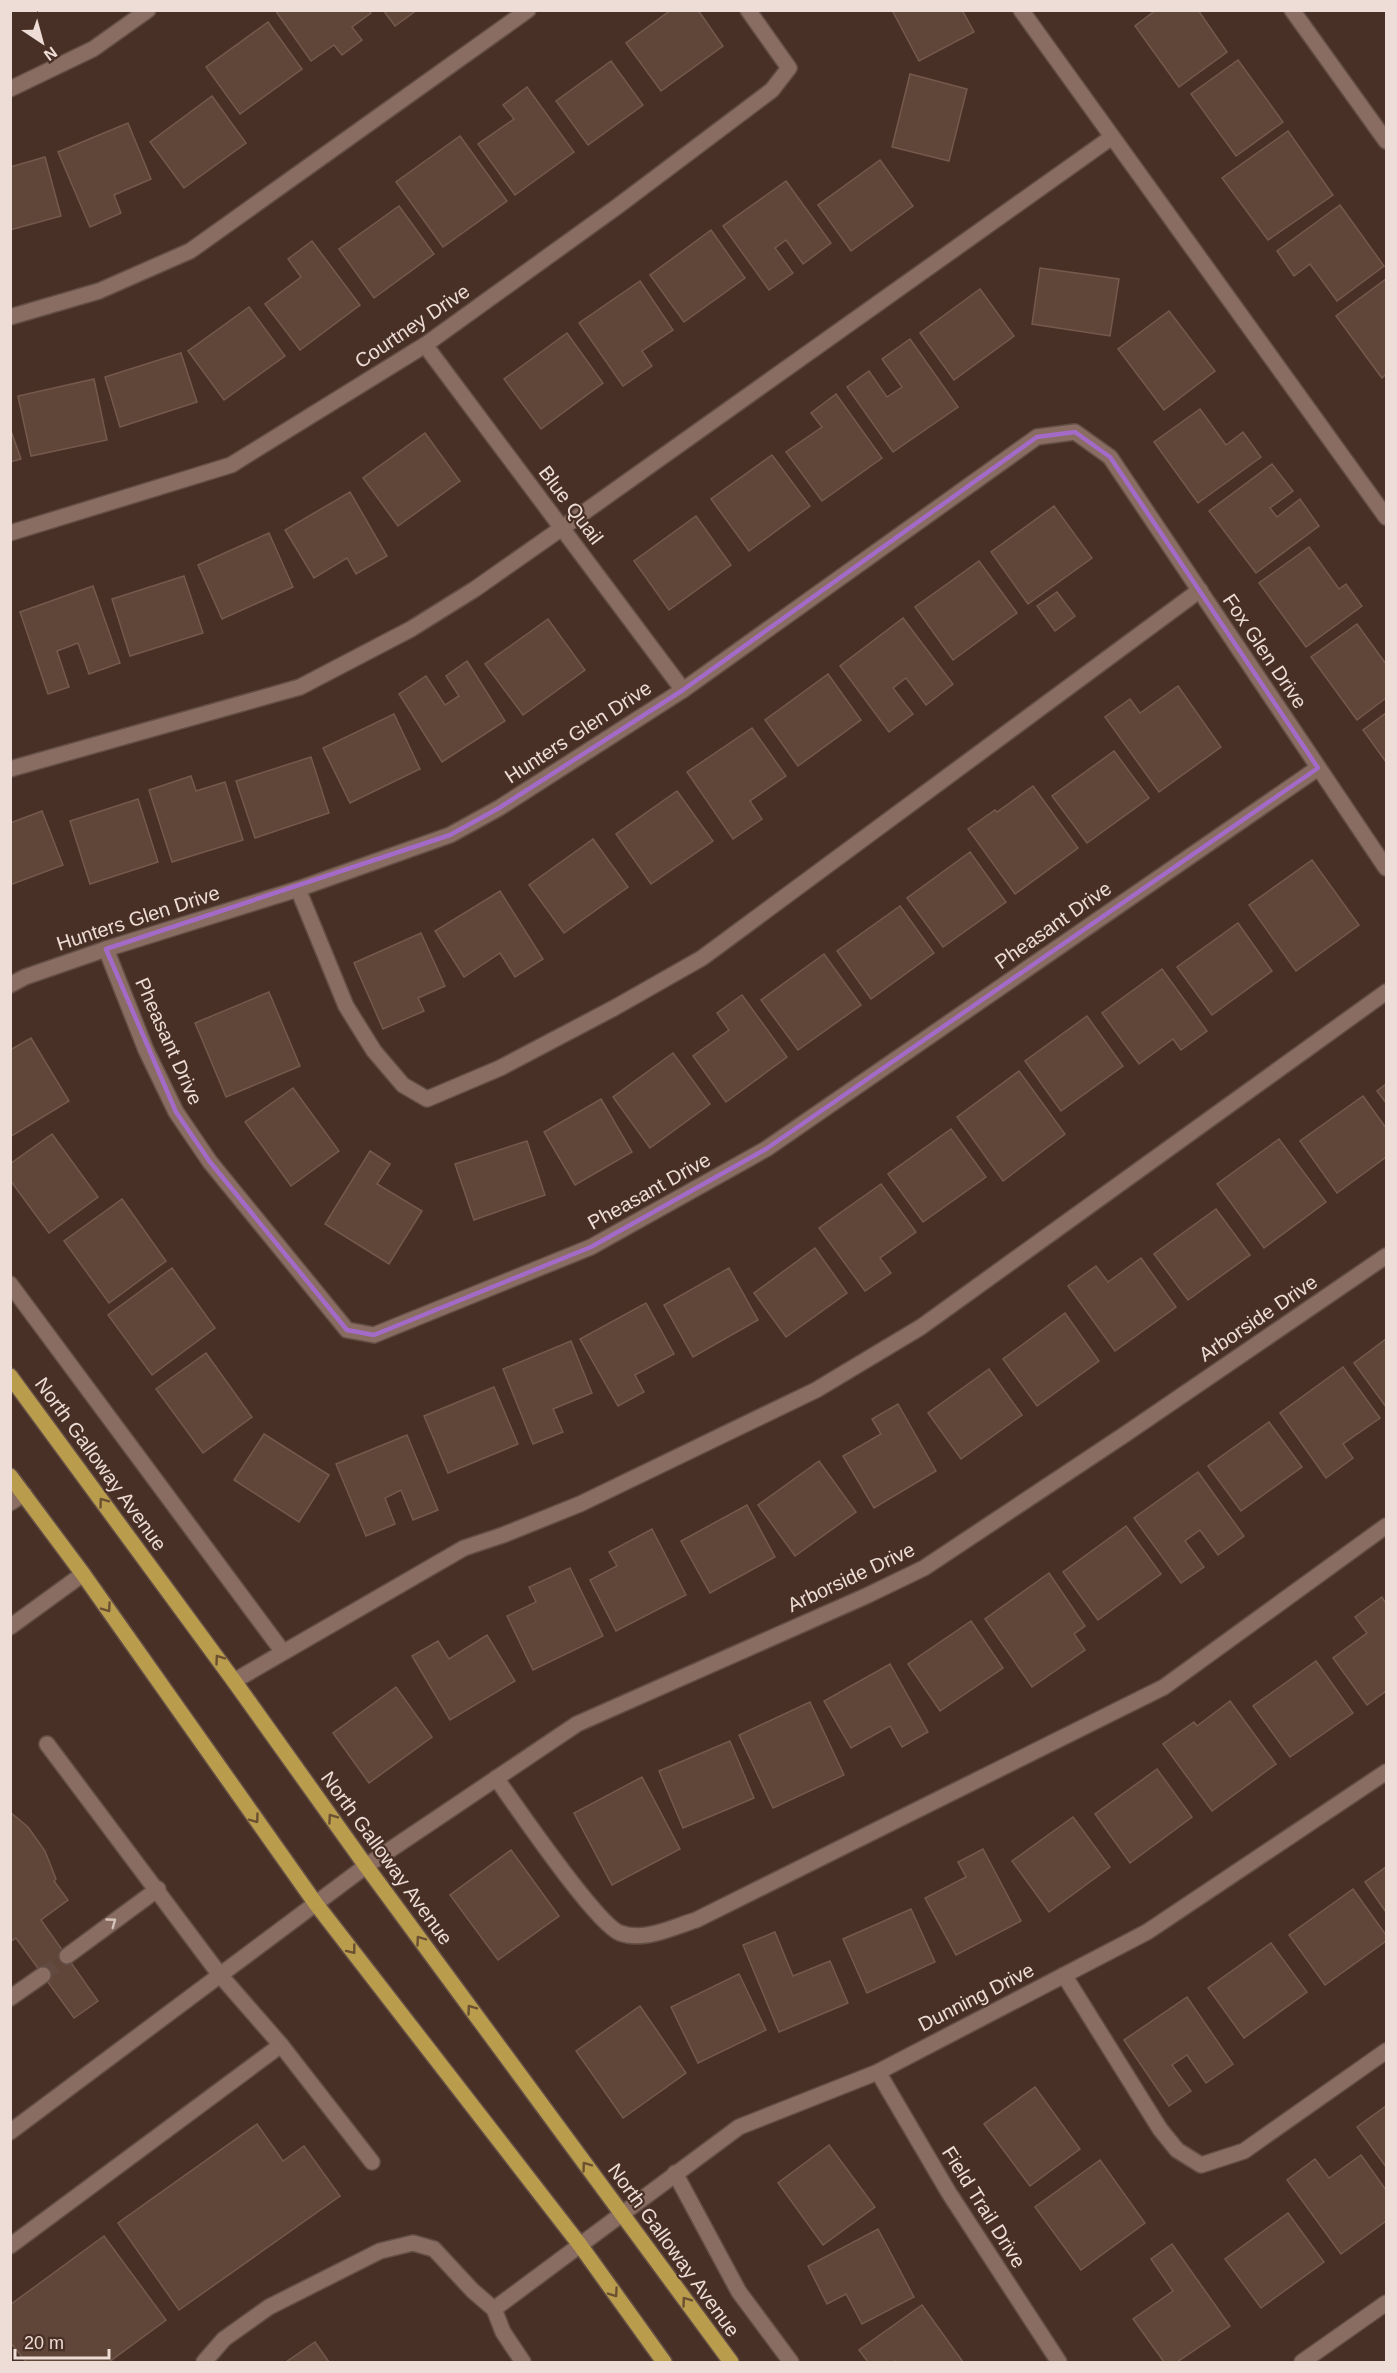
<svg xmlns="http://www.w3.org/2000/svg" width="1397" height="2373" font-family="Arial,sans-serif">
<rect width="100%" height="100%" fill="#493026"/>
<g fill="#5f4639" stroke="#74594c" stroke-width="1.5">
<path d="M275,10H369L371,13L352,27L362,40L342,55L334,45L311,61Z"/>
<path d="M383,10H417L395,26Z"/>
<path d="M671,10H698L723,46L661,91L626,43Z"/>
<path d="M892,10H962L974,32L919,61Z"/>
<path d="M1156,10H1198L1227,52L1179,87L1135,26Z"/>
<path d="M268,22L302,69L240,114L206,67Z"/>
<path d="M1238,60L1283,122L1236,156L1191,94Z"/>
<path d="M611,61L643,105L588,145L556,101Z"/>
<path d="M910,74L967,89L949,161L892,147Z"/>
<path d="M527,87L574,152L515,195L478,144L514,119L503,105Z"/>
<path d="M212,96L246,143L184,188L150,142Z"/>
<path d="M128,123L151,179L114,195L121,213L90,227L58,152Z"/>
<path d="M1288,131L1333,195L1268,240L1222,178Z"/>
<path d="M460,136L507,201L443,247L396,182Z"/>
<path d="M45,157L61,216L10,230V167Z"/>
<path d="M880,160L913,206L851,251L818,205Z"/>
<path d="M786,181L831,243L803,264L786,240L775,248L793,273L769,290L723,226Z"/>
<path d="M1340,205L1384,266L1337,301L1310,264L1294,276L1277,251Z"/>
<path d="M399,206L434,254L374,298L339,249Z"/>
<path d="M711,230L745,278L684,322L650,275Z"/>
<path d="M312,241L360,305L300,350L265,304L301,277L288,259Z"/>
<path d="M1040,268L1119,279L1110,336L1032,324Z"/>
<path d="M1386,279V374L1382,378L1336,316Z"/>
<path d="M640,281L673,330L642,351L652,366L623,386L579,323Z"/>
<path d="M980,289L1014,336L954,380L920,333Z"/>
<path d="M249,307L285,356L224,400L188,351Z"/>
<path d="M1169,311L1215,371L1164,410L1118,349Z"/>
<path d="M567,333L603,383L541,429L504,379Z"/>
<path d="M910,339L958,407L893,452L847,387L869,371L887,397L902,387L882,359Z"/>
<path d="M181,353L197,402L120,427L105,377Z"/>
<path d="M94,379L107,440L31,456L18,396Z"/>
<path d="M836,394L882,458L822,501L786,452L822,427L811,413Z"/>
<path d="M1200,409L1226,445L1243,432L1261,457L1198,503L1154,442Z"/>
<path d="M10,428L21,459L10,462Z"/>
<path d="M425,433L460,481L398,526L363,478Z"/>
<path d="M772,455L810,506L749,551L711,499Z"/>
<path d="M1272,464L1293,491L1270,508L1277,517L1300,499L1319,526L1256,573L1209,511Z"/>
<path d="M350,492L387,556L356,574L347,558L314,578L285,530Z"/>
<path d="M1054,506L1092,558L1028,604L991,552Z"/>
<path d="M696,516L731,565L669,610L634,561Z"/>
<path d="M269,533L293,587L222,619L198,565Z"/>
<path d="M1309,547L1339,589L1346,584L1362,606L1306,647L1259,583Z"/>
<path d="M979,561L1017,613L953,660L915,607Z"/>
<path d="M184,576L203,633L130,656L112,599Z"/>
<path d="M93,586L120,663L89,674L78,643L57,651L69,687L48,694L20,612Z"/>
<path d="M1057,592L1075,616L1055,631L1037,606Z"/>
<path d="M903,618L953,684L926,705L906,678L893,688L913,714L889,732L840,666Z"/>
<path d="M548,619L585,670L523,715L485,664Z"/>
<path d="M1357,624L1386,664V698L1357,720L1311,657Z"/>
<path d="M467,661L505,721L442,762L399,694L426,676L445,705L459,696L446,676Z"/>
<path d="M828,674L861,720L798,766L765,720Z"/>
<path d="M1178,686L1221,747L1159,792L1105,717L1130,699L1140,713Z"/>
<path d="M1386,713V762L1363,730Z"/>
<path d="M394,714L420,769L350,803L323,748Z"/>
<path d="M752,728L786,776L750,801L762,819L733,839L687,772Z"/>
<path d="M1114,751L1149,798L1087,843L1052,796Z"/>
<path d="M311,757L329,813L255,838L236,781Z"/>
<path d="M191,776L196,791L225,782L243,840L172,862L149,790Z"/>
<path d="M1033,786L1078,848L1015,894L968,829L995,810L997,812Z"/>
<path d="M677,791L713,841L651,884L616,834Z"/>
<path d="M138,799L158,862L90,884L70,821Z"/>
<path d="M42,811L63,865L10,885V823Z"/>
<path d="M593,839L628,887L564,933L529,885Z"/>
<path d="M970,852L1006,902L943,947L907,898Z"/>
<path d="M1312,860L1359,925L1296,971L1249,905Z"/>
<path d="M500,891L543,959L515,977L500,953L464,977L435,931Z"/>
<path d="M900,906L934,953L871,999L837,951Z"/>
<path d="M1238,923L1272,971L1212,1015L1177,967Z"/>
<path d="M421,933L445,986L418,998L424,1011L383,1029L354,963Z"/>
<path d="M824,954L861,1005L798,1050L761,1000Z"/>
<path d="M1162,969L1207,1031L1181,1050L1173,1039L1139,1064L1102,1013Z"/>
<path d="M269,992L300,1066L226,1097L195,1023Z"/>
<path d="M742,995L787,1057L726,1102L693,1056L729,1030L717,1013Z"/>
<path d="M1087,1016L1123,1066L1061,1111L1025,1061Z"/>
<path d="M31,1038L69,1101L10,1137V1050Z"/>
<path d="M673,1053L710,1104L650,1148L613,1097Z"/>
<path d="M1019,1071L1065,1134L1003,1181L957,1117Z"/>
<path d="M1386,1084V1103L1377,1091Z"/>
<path d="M293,1088L339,1151L291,1186L245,1122Z"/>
<path d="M1363,1096L1386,1128V1157L1337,1193L1300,1141Z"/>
<path d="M601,1099L632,1152L575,1185L544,1132Z"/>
<path d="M951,1129L986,1177L923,1222L888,1174Z"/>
<path d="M52,1134L98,1197L49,1233L10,1180V1164Z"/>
<path d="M1279,1139L1326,1202L1264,1248L1217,1184Z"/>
<path d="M527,1141L545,1195L474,1220L455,1164Z"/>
<path d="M370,1151L390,1164L377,1184L422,1211L389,1264L325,1224Z"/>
<path d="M881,1184L916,1232L880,1258L891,1273L865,1291L819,1228Z"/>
<path d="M122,1199L166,1261L109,1303L64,1241Z"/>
<path d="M1216,1209L1250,1255L1188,1300L1154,1254Z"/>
<path d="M815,1248L847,1293L786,1337L754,1293Z"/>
<path d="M1141,1258L1176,1307L1115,1351L1068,1286L1096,1266L1108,1282Z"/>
<path d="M172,1268L215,1328L152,1375L108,1315Z"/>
<path d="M729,1268L758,1320L693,1357L664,1305Z"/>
<path d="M646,1303L674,1354L635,1375L644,1392L618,1406L580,1339Z"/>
<path d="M1065,1313L1099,1361L1037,1406L1003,1359Z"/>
<path d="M1386,1339V1407L1354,1363Z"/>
<path d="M571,1341L592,1393L553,1409L563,1432L533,1444L503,1369Z"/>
<path d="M206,1353L252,1417L203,1453L156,1389Z"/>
<path d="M1343,1367L1380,1418L1343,1444L1353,1458L1326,1478L1280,1413Z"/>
<path d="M989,1369L1022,1415L961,1459L928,1413Z"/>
<path d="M494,1387L518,1444L448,1473L424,1416Z"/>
<path d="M898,1404L936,1471L874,1508L843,1456L881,1434L872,1419Z"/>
<path d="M1269,1422L1302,1467L1241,1511L1208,1466Z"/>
<path d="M264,1434L329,1475L299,1522L234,1480Z"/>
<path d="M407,1435L438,1510L413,1520L401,1490L385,1498L395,1524L366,1536L336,1464Z"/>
<path d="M819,1461L856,1512L795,1556L758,1505Z"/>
<path d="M1198,1472L1244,1536L1218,1555L1200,1530L1185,1541L1204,1567L1181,1583L1134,1518Z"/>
<path d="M747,1505L775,1557L710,1593L681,1541Z"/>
<path d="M1126,1526L1161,1574L1098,1620L1063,1572Z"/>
<path d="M652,1529L686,1595L616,1631L590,1580L617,1566L609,1552Z"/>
<path d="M570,1568L603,1636L533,1670L507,1616L536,1602L529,1587Z"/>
<path d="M1049,1573L1085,1626L1074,1634L1085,1650L1032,1687L985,1619Z"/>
<path d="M1382,1597L1386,1604V1691L1367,1705L1333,1658L1367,1633L1355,1617Z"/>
<path d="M971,1621L1003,1668L940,1711L908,1664Z"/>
<path d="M487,1635L515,1681L450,1720L412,1656L438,1641L449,1659Z"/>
<path d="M1316,1661L1353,1713L1290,1757L1253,1706Z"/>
<path d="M890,1664L928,1732L902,1747L890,1726L851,1748L824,1701Z"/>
<path d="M396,1687L432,1737L369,1783L333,1733Z"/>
<path d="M1230,1701L1276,1764L1212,1811L1163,1744L1194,1722L1197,1726Z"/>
<path d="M810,1702L844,1775L773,1808L739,1735Z"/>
<path d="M730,1741L754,1798L683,1828L659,1771Z"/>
<path d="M1157,1769L1192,1817L1130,1863L1095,1814Z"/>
<path d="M642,1777L680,1849L612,1885L574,1813Z"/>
<path d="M10,1812L28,1827L45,1851L56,1879L54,1881L68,1900L41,1920L98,2001L74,2018L16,1938L10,1942Z"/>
<path d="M1073,1817L1110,1867L1049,1912L1012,1861Z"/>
<path d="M983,1849L1021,1921L956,1955L925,1898L966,1877L958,1862Z"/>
<path d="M511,1850L559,1916L498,1960L450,1895Z"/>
<path d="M1386,1867V1912L1365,1882Z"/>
<path d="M1353,1889L1386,1935V1941L1325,1985L1289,1935Z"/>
<path d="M911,1909L935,1962L867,1993L843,1939Z"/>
<path d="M775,1932L793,1976L830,1961L848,2003L779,2032L743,1945Z"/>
<path d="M1271,1943L1307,1992L1244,2038L1208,1988Z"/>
<path d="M739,1974L766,2030L698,2063L671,2007Z"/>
<path d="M1187,1997L1233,2064L1206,2083L1187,2055L1172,2065L1191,2091L1169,2106L1124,2040Z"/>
<path d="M640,2006L686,2073L623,2118L576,2051Z"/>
<path d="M1035,2087L1080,2149L1030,2186L984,2124Z"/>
<path d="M1386,2106V2167L1357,2127Z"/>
<path d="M257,2124L283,2161L304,2146L340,2196L179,2310L118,2223Z"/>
<path d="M829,2145L875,2207L823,2245L778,2183Z"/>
<path d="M1361,2155L1386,2190V2221L1341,2254L1287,2180L1315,2159L1329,2178Z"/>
<path d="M1100,2160L1145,2223L1081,2270L1035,2207Z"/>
<path d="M1288,2213L1324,2262L1261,2308L1225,2259Z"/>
<path d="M878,2229L914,2297L862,2324L846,2294L827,2304L808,2266Z"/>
<path d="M104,2236L166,2320L109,2362H26L10,2342V2305Z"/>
<path d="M1172,2244L1230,2326L1177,2362H1164L1133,2319L1173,2291L1151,2259Z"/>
<path d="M922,2305L963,2362H897L895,2361L893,2362H868L859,2350Z"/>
<path d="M315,2342L329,2362H286Z"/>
</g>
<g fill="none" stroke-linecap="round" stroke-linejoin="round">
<path stroke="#624a40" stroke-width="15" stroke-dasharray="15 8" stroke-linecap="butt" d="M43,1975L67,1956"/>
<defs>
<g id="minor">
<path d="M1021,10L1386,517"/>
<path d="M1292,10L1386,141"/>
<path d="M10,89L93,49L148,10"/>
<path d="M10,317L99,291L190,251L528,10"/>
<path d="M425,345L683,690"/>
<path d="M10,533L231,465L425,345L618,206L772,90L789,68L748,10"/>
<path d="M10,769L300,687L411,629L475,589L562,528L1112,137"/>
<path d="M298,889L346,1006L374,1051L403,1085L427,1099L500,1068L614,1008L702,958L1200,590"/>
<path d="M106,949L146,1050L176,1112L210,1162L347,1330L374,1335L591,1247L766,1149L1318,768"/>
<path d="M10,985L25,977L106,949L298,889L450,835L499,808L683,690L1037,437L1075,432L1110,457L1386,868"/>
<path d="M10,1284L283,1652"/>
<path d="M10,1503L24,1494"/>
<path d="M10,1627L83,1574"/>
<path d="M234,1681L464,1548L503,1535L580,1504L816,1390L921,1327L1386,992"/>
<path d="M496,1778C516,1806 596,1924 620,1933C645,1942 673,1927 696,1920L1164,1687L1386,1526"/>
<path d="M67,1956L158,1889"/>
<path d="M1064,1975L1160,2129L1177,2150L1201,2165L1244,2151L1386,2051"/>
<path d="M10,1998L43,1975"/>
<path d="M281,2045L372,2162"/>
<path d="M878,2072L949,2193L1059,2362"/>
<path d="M10,2132L366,1866L577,1724L866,1596L924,1568L1124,1435L1386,1256"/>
<path d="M675,2173L739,2292L791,2362"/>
<path d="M10,2246L281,2045L220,1975L47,1744"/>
<path d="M204,2362L224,2339L269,2307L380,2251L413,2243L434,2249L473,2291L494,2309"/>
<path d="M523,2362L503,2332L494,2309L739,2127L878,2072L1147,1932L1386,1772"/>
<path d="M1302,2362L1386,2303"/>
</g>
<g id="major">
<path d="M10,1376L234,1681L366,1866L731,2362"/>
<path d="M10,1476L83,1574L316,1904L580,2245L664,2362"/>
</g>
</defs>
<use href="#minor" stroke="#634e46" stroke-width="18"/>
<use href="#major" stroke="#634e46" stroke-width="18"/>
<use href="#minor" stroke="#8a6d62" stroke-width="15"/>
<use href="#major" stroke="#ba9c4d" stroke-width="15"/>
</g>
<defs><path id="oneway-chevron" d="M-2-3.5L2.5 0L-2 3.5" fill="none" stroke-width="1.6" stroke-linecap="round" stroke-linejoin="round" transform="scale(1.5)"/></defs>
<g stroke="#6b5032">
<use href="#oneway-chevron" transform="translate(103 1502) rotate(-126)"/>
<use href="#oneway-chevron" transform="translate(107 1608) rotate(55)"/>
<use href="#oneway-chevron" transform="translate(219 1659) rotate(-126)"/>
<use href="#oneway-chevron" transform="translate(332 1818) rotate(-125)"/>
<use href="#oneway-chevron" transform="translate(255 1819) rotate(54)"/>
<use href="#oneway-chevron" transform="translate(420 1940) rotate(-126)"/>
<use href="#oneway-chevron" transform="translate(352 1950) rotate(52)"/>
<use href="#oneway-chevron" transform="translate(471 2009) rotate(-126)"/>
<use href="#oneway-chevron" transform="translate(586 2166) rotate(-126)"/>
<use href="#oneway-chevron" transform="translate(614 2293) rotate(55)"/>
<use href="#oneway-chevron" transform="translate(686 2301) rotate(-126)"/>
</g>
<use stroke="#d4c1b9" href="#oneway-chevron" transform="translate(112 1922) rotate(-36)"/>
<path fill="none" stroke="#a36ac7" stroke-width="4.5" stroke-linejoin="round" d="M1075,432L1110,457L1318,768L766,1149L591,1247L374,1335L347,1330L210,1162L176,1112L106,949L450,835L499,808L683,690L1037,437Z"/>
<g text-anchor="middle" stroke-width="4.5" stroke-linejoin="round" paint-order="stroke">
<g font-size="20" fill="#edddd6" stroke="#493026">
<text transform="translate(412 326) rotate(-34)" y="7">Courtney Drive</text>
<text transform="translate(571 505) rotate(53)" y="7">Blue Quail</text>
<text transform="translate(1265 651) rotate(56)" y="7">Fox Glen Drive</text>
<text transform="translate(578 732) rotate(-33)" y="7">Hunters Glen Drive</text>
<text transform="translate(138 918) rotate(-18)" y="7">Hunters Glen Drive</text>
<text transform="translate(1053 925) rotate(-35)" y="7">Pheasant Drive</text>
<text transform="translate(169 1041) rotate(66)" y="7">Pheasant Drive</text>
<text transform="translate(649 1191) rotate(-29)" y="7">Pheasant Drive</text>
<text transform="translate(1258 1318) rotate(-34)" y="7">Arborside Drive</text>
<text transform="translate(101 1464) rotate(54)" y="7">North Galloway Avenue</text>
<text transform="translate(851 1577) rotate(-25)" y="7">Arborside Drive</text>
<text transform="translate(387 1858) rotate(54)" y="7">North Galloway Avenue</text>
<text transform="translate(976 1997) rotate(-27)" y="7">Dunning Drive</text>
<text transform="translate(984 2207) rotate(58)" y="7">Field Trail Drive</text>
<text transform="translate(674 2250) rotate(54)" y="7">North Galloway Avenue</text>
</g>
</g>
<rect width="1397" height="2373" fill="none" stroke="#edddd6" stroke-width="24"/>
<g transform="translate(42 42) rotate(144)" stroke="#493026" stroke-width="4.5" paint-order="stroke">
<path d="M0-4.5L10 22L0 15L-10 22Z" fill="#edddd6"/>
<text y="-9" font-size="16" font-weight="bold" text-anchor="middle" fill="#edddd6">N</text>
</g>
<path d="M15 2349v9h94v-9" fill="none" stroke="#edddd6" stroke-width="3"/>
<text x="24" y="2349" font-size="18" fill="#edddd6" stroke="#493026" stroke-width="4.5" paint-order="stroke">20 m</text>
</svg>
